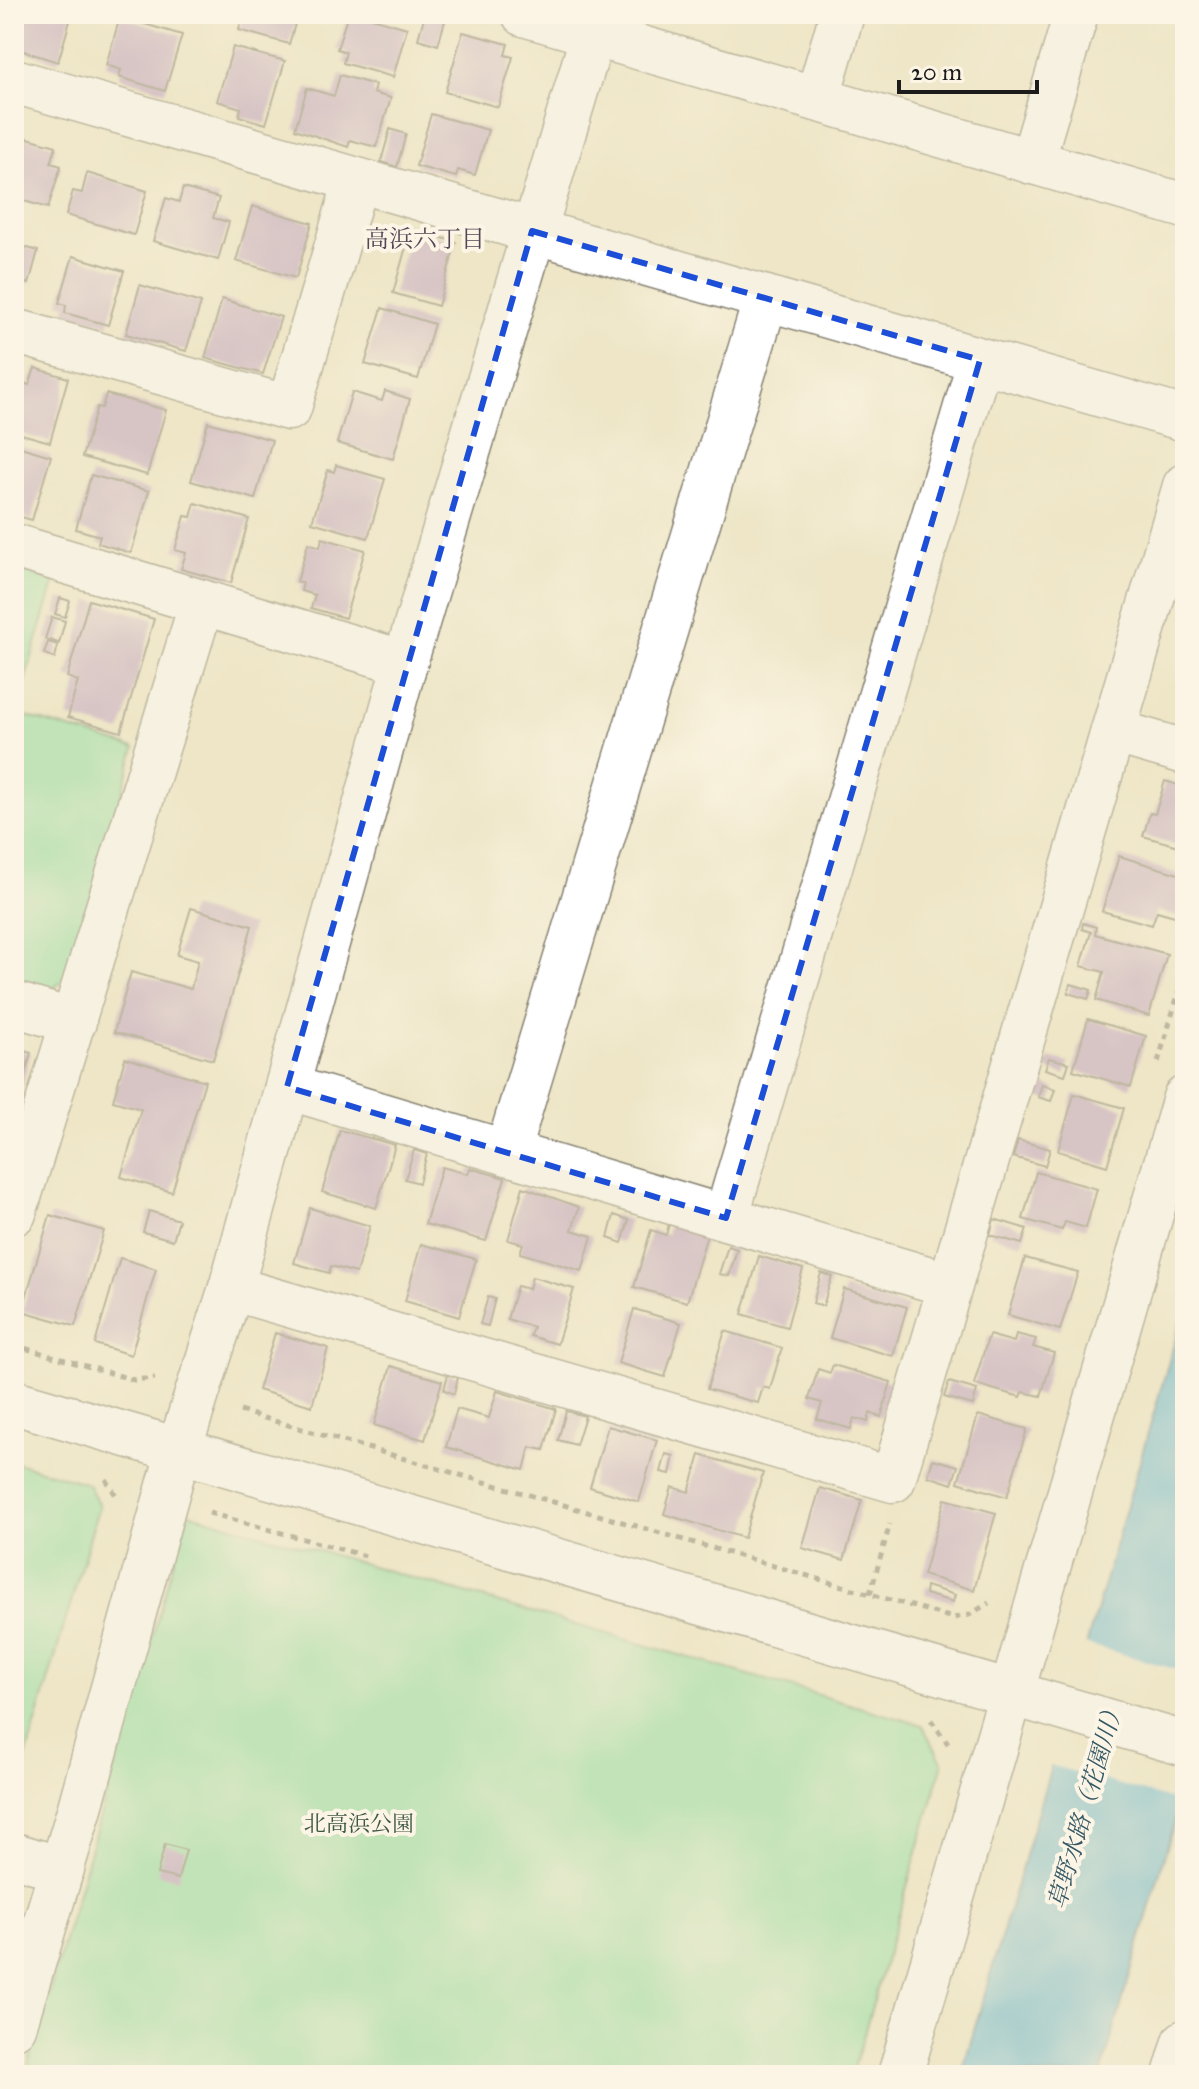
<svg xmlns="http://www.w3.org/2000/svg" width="1199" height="2089" font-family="'IM FELL Great Primer','Noto Serif JP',serif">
<rect width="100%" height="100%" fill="#fcf5e5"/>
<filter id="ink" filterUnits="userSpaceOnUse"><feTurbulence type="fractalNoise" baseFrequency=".0125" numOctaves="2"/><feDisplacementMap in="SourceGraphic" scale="16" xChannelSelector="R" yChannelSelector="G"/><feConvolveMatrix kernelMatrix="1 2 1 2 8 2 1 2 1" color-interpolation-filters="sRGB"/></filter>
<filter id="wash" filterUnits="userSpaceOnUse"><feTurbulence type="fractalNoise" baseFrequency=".006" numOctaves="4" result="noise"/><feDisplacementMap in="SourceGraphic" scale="32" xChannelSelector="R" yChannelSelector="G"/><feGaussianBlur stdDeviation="1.8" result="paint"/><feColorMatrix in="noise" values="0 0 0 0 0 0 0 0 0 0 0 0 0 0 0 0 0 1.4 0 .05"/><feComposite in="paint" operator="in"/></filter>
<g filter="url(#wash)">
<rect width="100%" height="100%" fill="#eee6c7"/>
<g fill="#89e0a4" stroke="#527e60" stroke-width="2">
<path d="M14,569L55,581L15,713L135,748L70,976L51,990L14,979Z"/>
<path d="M14,1462L88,1484L99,1505L14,1799Z"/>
<path d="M188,1513L922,1725L943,1763L852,2075H25Z"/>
</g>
<path fill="#59b3d6" stroke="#3a6879" stroke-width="2" d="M1185,1306V1785L1101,2075H961Z"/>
<path fill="#eee6c7" d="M1082,1643L1185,1672L1184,1803L1047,1764Z"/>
<g id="blocks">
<g fill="#bb9bc4">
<path d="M14,14H72L58,62L14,48Z"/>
<path d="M243,14H298L289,44L239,30Z"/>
<path d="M348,14H373L372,18L407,28L393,77L343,63L346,52L337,49Z"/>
<path d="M425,14H447L438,45L418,39Z"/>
<path d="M120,17L182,35L165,91L119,77L121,70L106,65Z"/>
<path d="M463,32L508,44L505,55L513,57L498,107L445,92Z"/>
<path d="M233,47L285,61L266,124L239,116L241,108L217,101Z"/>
<path d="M340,75L375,85L373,93L391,98L376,147L350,140L348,147L295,129L307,88L334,96Z"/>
<path d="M431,114L488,130L475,175L458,170L456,177L416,166Z"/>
<path d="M390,129L406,134L397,167L381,162Z"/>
<path d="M14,134L56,146L51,163L61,166L48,208L14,198Z"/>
<path d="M87,173L147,191L134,235L66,215L73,191L82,193Z"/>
<path d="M183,188L219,198L213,218L229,222L218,260L153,241L166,198L179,202Z"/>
<path d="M252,206L312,223L296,278L236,261Z"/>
<path d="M411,229L456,242L438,306L393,293Z"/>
<path d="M14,244L38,251L29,284L22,282L15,305Z"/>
<path d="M73,256L124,271L108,325L65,313L66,305L59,303Z"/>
<path d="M140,285L201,303L186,351L126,334Z"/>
<path d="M222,299L281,317L263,374L205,358Z"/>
<path d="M382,308L434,324L418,379L365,364Z"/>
<path d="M35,368L68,378L50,442L14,432V380L29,385Z"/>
<path d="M385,391L410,399L393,459L337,443L352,392L382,401Z"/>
<path d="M106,394L166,410L147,475L82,457L97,407L102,408Z"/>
<path d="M208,422L272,440L255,499L191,481Z"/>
<path d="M14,445L51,456L32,520L14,515Z"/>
<path d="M336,465L385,479L368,538L312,522L328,470L334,472Z"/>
<path d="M91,475L149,491L131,553L98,543L100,536L76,529Z"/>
<path d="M195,503L249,519L231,583L181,569L186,553L175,550L185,516L191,517Z"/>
<path d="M322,538L365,550L345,618L311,608L315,595L301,591L303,583L297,582L308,543L320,547Z"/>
<path d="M60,598L70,601L65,617L55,614Z"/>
<path d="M89,600L154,619L121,732L68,717L78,681L67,677Z"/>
<path d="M52,617L65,621L59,643L45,639Z"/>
<path d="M48,642L58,645L55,658L44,654Z"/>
<path d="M1165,781L1185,787V848L1143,836L1150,813L1155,814Z"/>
<path d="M1119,856L1185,876V894L1178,917L1157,911L1152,925L1102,911Z"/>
<path d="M191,908L252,926L213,1060L114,1032L131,972L191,989L198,961L177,955Z"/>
<path d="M1083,923L1096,927L1095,934L1167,954L1149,1016L1096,1000L1104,972L1081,966L1091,932L1082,929Z"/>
<path d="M1071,984L1091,990L1088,999L1068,993Z"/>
<path d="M1088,1019L1146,1036L1131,1087L1073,1070Z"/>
<path d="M14,1048L31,1053L17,1104L14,1103Z"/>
<path d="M125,1058L205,1081L172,1192L121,1177L141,1109L113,1101Z"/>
<path d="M1049,1058L1069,1063L1065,1075L1045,1069Z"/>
<path d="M1042,1084L1055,1089L1051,1101L1038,1097Z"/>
<path d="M1074,1094L1124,1108L1107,1166L1058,1151Z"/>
<path d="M340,1130L395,1145L376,1208L322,1192Z"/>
<path d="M1018,1140L1050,1149L1045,1166L1013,1157Z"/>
<path d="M414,1150L427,1154L419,1183L405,1179Z"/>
<path d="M442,1167L468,1174L470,1168L505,1178L486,1241L425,1224Z"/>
<path d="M1036,1172L1097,1189L1086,1228L1065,1222L1062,1230L1023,1219Z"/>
<path d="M523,1187L579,1207L572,1230L592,1236L582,1271L520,1253L523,1244L508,1240Z"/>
<path d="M310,1208L370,1226L356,1273L331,1266L329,1273L294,1263Z"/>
<path d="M149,1211L179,1220L173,1240L143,1232Z"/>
<path d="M50,1215L104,1231L75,1326L22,1311Z"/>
<path d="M614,1215L629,1220L622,1243L608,1238Z"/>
<path d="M994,1219L1027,1229L1022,1244L990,1235Z"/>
<path d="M669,1224L707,1235L687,1302L634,1287L651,1230L666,1235Z"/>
<path d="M421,1244L476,1259L459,1317L405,1301Z"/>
<path d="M728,1246L737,1249L729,1276L719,1274Z"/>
<path d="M759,1256L803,1269L787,1327L742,1314Z"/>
<path d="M120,1258L156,1269L131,1355L95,1344Z"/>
<path d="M1025,1258L1078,1272L1060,1330L1008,1315Z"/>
<path d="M821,1273L832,1276L823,1306L813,1303Z"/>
<path d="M532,1277L574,1289L557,1344L530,1336L533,1327L507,1319L517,1286L529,1289Z"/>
<path d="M844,1289L907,1307L893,1356L830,1338Z"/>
<path d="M488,1297L495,1299L488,1326L480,1324Z"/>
<path d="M634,1309L681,1323L665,1377L618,1363Z"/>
<path d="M725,1331L782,1348L770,1389L763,1387L758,1403L707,1389Z"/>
<path d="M275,1333L328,1348L312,1406L258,1390Z"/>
<path d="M1016,1334L1036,1339L1033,1347L1054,1353L1041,1396L1023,1392L1021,1397L974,1384L989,1335L1014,1342Z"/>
<path d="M833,1365L891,1382L881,1417L870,1413L868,1422L854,1418L851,1429L817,1419L822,1403L809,1399L818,1369L830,1373Z"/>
<path d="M391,1366L442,1381L425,1440L374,1425Z"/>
<path d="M448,1374L458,1377L454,1394L444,1390Z"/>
<path d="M949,1382L977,1390L973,1405L944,1397Z"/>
<path d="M497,1391L556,1409L544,1450L530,1447L524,1470L446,1447L457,1409L489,1418Z"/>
<path d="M566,1411L585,1416L576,1445L558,1440Z"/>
<path d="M978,1415L1027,1429L1007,1497L958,1482Z"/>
<path d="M608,1426L657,1440L639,1502L590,1487Z"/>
<path d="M666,1454L674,1456L670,1474L661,1472Z"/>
<path d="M700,1455L763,1473L744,1538L664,1514L672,1487L689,1492Z"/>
<path d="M933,1459L958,1466L952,1484L928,1476Z"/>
<path d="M820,1488L862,1500L844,1560L802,1548Z"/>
<path d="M945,1499L996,1513L974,1590L923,1575Z"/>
<path d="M926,1586L955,1595L953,1602L925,1594Z"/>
<path d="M165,1844L186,1850L178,1879L157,1874Z"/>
</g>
</g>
</g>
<g filter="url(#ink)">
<use href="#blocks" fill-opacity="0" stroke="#858172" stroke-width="2"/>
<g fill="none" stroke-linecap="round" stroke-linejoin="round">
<defs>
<g id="street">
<path d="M524,14L1185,206"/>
<path d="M14,81L1185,419"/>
<path d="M817,99L842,14"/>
<path d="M1032,162L1076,14"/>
<path d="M14,331L289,408L356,181"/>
<path d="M14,546L405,663"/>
<path d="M1113,731L1185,752"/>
<path d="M14,1004L74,1022"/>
<path d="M287,1087L950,1285"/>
<path d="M507,1153L766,298"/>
<path d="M14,1213L202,602"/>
<path d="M726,1218L980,360"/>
<path d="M231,1288L893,1480L1185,486"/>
<path d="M14,1855L62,1869"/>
<path d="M14,2027L79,1811L179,1450L231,1288L405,663L599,14"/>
</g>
<g id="secondary">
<path d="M14,1402L1185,1744"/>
<path d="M900,2075L1185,1098"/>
<path d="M1175,2075L1185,2042"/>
</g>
</defs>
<use href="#street" stroke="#858172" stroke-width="47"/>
<use href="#secondary" stroke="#858172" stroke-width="47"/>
<g stroke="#858172" stroke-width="5" stroke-dasharray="6 6" stroke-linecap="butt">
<path d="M1158,1062L1185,971"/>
<path d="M14,1345L134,1380L155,1378"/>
<path d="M240,1411L953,1618L969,1615L989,1603"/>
<path d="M106,1479L117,1497"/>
<path d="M209,1513L369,1557"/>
<path d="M870,1594L890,1524"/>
<path d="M931,1720L948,1744"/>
</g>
<use href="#street" stroke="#fff" stroke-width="44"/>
<use href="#secondary" stroke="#fff" stroke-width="44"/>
</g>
</g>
<path d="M0 0H1199V2089H0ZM532,231L980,360L726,1218L287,1087Z" fill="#eee6c7" fill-opacity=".55" fill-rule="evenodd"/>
<path fill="none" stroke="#1d4ed8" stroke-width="6" stroke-dasharray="16 10" stroke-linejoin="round" d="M532,231L980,360L726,1218L287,1087Z"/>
<g text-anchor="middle" stroke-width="8" stroke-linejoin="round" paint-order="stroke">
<g font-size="22" fill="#3d5745" stroke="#fcf5e5">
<text x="359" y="1831">北高浜公園</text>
</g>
<g font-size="24" fill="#544857" stroke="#fcf5e5">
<text x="425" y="247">高浜六丁目</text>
</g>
<g font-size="24" font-style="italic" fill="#345866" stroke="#fcf5e5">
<text transform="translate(1086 1804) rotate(-74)" y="8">草野水路（花園川）</text>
</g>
</g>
<rect width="1199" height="2089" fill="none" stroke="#fcf5e5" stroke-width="48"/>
<path d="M899 80v12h138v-12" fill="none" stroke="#1c1c1c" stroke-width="4"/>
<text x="911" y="80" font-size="24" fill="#1c1c1c" stroke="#fcf5e5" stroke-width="6" paint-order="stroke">20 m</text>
</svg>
